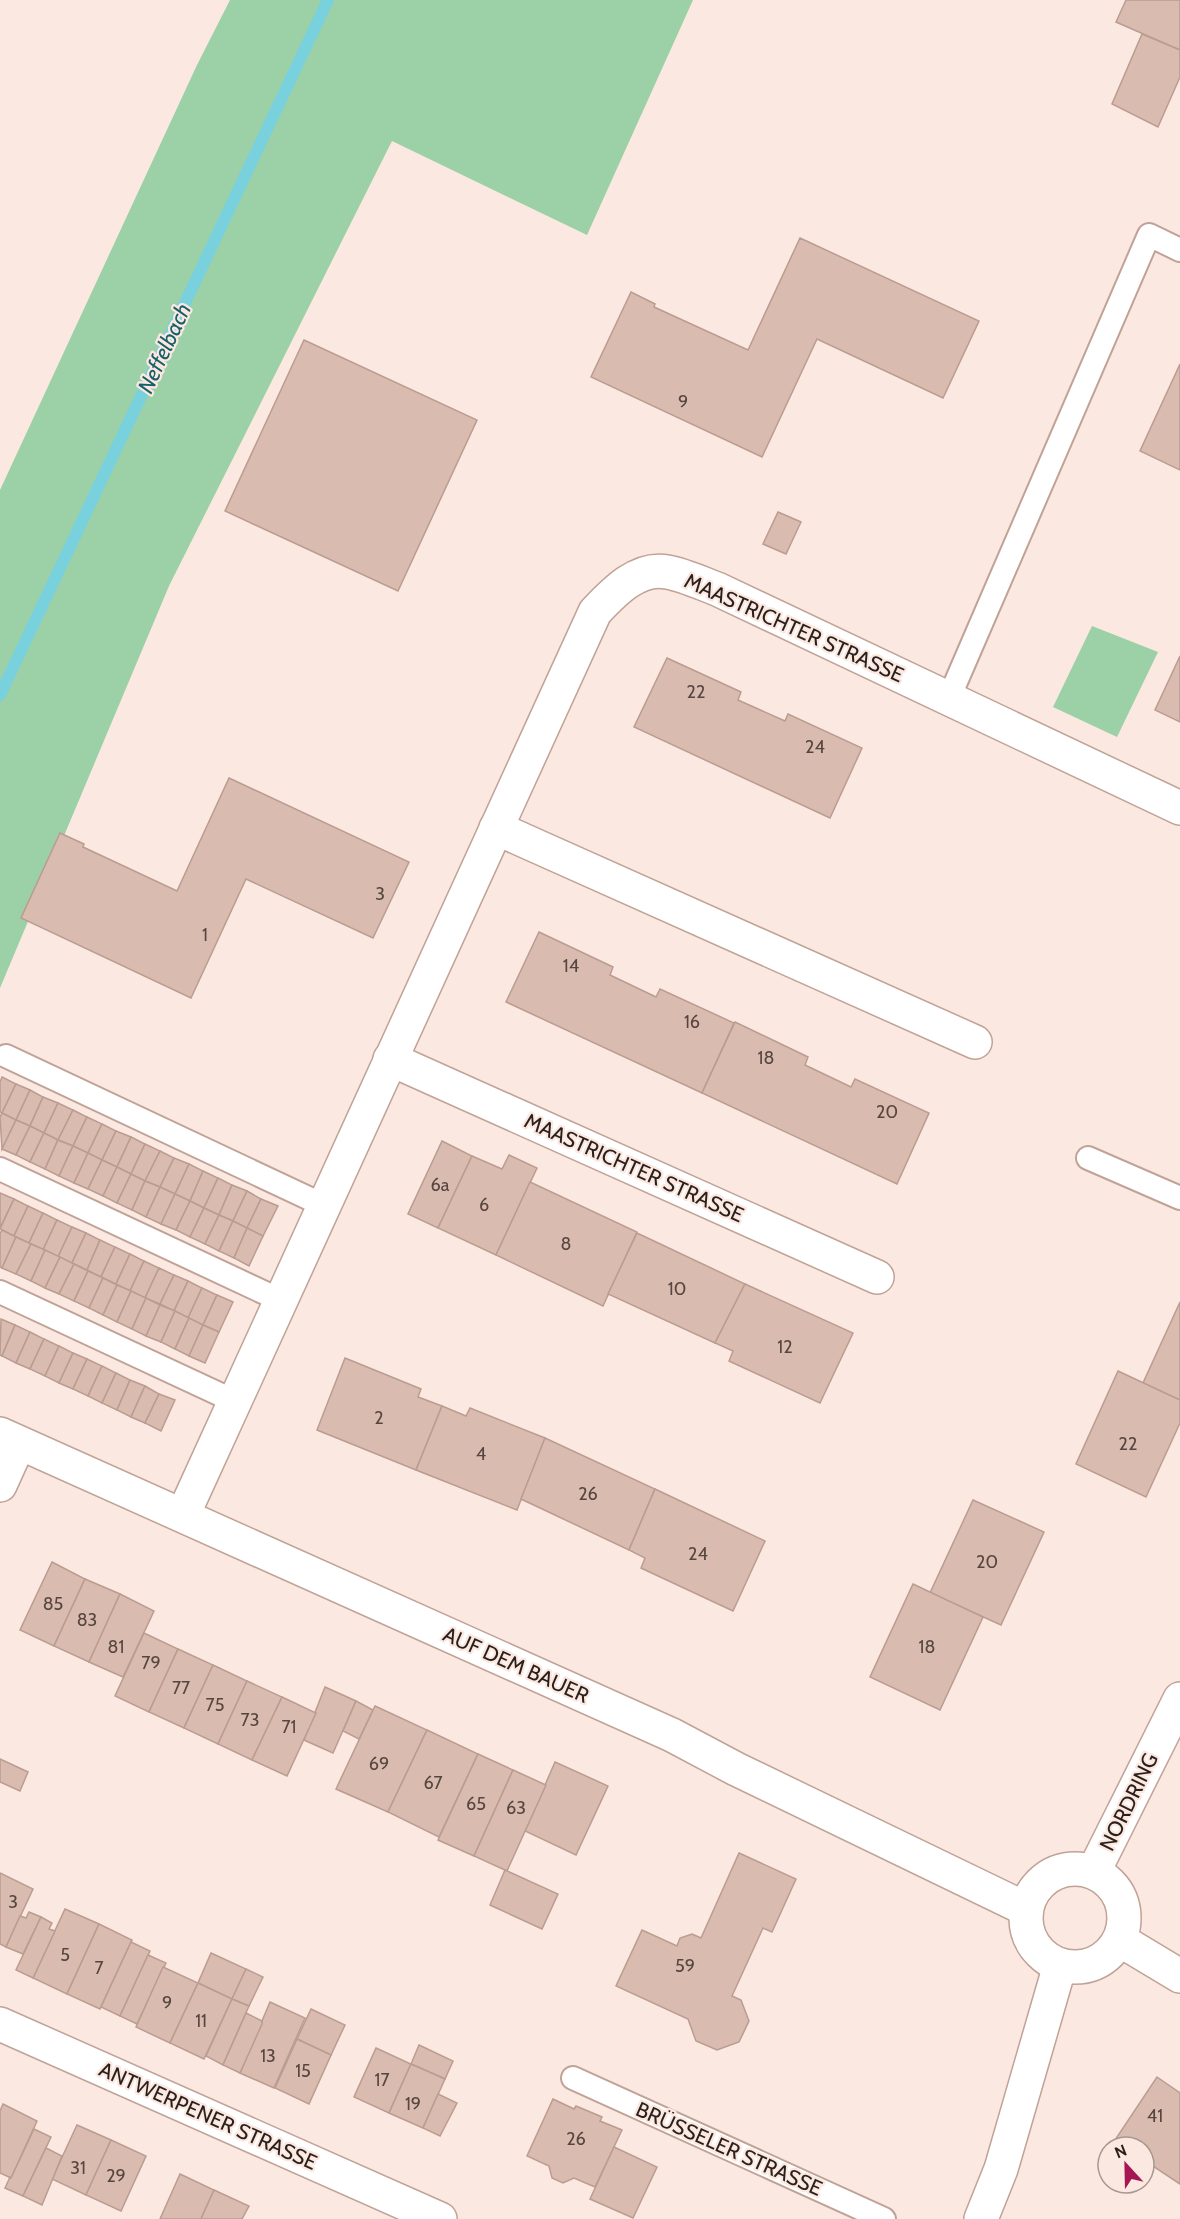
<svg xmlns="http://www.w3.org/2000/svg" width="1180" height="2219" font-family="Cabin,sans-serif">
<rect width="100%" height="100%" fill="#fbe8e0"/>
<g fill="#9cd0a6">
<path d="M230,0H693L587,235L392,141L169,586L0,988V490L197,65Z"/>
<path d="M1092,626L1158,652L1117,737L1053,707Z"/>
</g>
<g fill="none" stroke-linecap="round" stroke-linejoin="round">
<path stroke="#7ad1de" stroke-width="12" d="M0,695L328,0"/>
</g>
<g fill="#dabbaf" stroke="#ba9c91" stroke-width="1.5">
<path d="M1126,0H1180V50L1116,22Z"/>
<path d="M1142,34L1180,50V77L1158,127L1112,104Z"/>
<path d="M800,238L979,321L943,398L817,339L762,457L591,377L631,292L655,304L654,307L748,350Z"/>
<path d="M304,340L477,420L398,591L225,511Z"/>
<path d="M1180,364V470L1140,451Z"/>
<path d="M778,512L801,522L786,554L763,544Z"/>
<path d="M1180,656V722L1155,710Z"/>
<path d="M667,658L741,692L738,700L785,721L788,714L862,748L830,818L634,727Z"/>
<path d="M229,778L409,862L373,938L246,879L191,998L21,918L60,833L84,844L83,847L177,891Z"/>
<path d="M539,932L613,967L610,975L656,997L660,989L734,1023L702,1093L506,1002Z"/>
<path d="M735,1022L808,1057L805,1065L851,1087L855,1079L929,1113L897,1184L702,1093Z"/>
<path d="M2,1077L16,1084L2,1113L0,1112V1082Z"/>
<path d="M16,1084L30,1090L16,1120L2,1113Z"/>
<path d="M30,1090L43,1097L30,1126L16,1120Z"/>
<path d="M43,1097L58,1103L44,1133L30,1126Z"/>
<path d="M58,1103L73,1110L58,1140L44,1133Z"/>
<path d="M73,1110L87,1117L73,1146L58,1140Z"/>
<path d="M2,1113L16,1120L2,1149L0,1117Z"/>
<path d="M87,1117L102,1124L88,1153L73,1146Z"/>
<path d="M16,1120L30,1126L16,1155L2,1149Z"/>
<path d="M102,1124L116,1131L102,1160L88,1153Z"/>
<path d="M30,1126L44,1133L30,1162L16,1155Z"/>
<path d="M116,1131L131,1137L117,1167L102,1160Z"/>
<path d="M44,1133L58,1140L45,1169L30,1162Z"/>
<path d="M131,1137L145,1144L131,1174L117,1167Z"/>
<path d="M58,1140L73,1146L59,1176L45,1169Z"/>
<path d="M442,1141L472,1156L438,1228L408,1214Z"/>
<path d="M145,1144L160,1151L145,1181L131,1174Z"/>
<path d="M73,1146L88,1153L74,1183L59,1176Z"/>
<path d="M160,1151L174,1158L160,1187L145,1181Z"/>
<path d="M88,1153L102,1160L88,1189L74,1183Z"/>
<path d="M509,1155L537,1168L496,1255L438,1228L472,1156L502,1169Z"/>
<path d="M174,1158L189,1164L175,1194L160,1187Z"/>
<path d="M102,1160L117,1167L103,1196L88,1189Z"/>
<path d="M189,1164L203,1171L190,1201L175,1194Z"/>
<path d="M117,1167L131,1174L117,1203L103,1196Z"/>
<path d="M203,1171L218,1178L204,1208L190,1201Z"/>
<path d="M131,1174L145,1181L132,1210L117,1203Z"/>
<path d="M218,1178L232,1185L219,1215L204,1208Z"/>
<path d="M145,1181L160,1187L146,1217L132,1210Z"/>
<path d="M530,1182L637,1232L603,1306L496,1255Z"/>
<path d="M232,1185L247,1191L233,1221L219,1215Z"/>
<path d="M160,1187L175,1194L161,1224L146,1217Z"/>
<path d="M247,1191L261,1199L247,1228L233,1221Z"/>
<path d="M0,1193L14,1199L0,1228Z"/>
<path d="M175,1194L190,1201L176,1230L161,1224Z"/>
<path d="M14,1199L28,1206L14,1236L0,1229Z"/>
<path d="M261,1199L278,1206L263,1236L247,1228Z"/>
<path d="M190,1201L204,1208L190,1237L176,1230Z"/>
<path d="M28,1206L43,1213L29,1243L14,1236Z"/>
<path d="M204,1208L219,1215L205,1244L190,1237Z"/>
<path d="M43,1213L57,1220L43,1250L29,1243Z"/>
<path d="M219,1215L233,1221L219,1251L205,1244Z"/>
<path d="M57,1220L72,1227L58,1257L43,1250Z"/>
<path d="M233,1221L247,1228L234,1258L219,1251Z"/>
<path d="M72,1227L86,1233L72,1263L58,1257Z"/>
<path d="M247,1228L263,1236L249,1266L234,1258Z"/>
<path d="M2,1230L16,1237L2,1268L0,1267V1234Z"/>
<path d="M86,1233L100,1240L87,1270L72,1263Z"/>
<path d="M637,1233L745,1284L715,1343L608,1294Z"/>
<path d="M16,1237L31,1244L16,1274L2,1268Z"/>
<path d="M100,1240L115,1247L101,1277L87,1270Z"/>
<path d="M31,1244L45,1250L31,1281L16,1274Z"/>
<path d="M115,1247L130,1254L116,1284L101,1277Z"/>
<path d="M45,1250L60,1257L45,1288L31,1281Z"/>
<path d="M130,1254L144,1261L130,1291L116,1284Z"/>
<path d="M60,1257L74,1264L59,1294L45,1288Z"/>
<path d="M144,1261L159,1268L145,1298L130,1291Z"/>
<path d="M74,1264L88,1271L74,1301L59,1294Z"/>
<path d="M159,1268L174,1275L160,1304L145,1298Z"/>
<path d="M88,1271L103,1278L89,1308L74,1301Z"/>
<path d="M174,1275L188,1281L174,1311L160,1304Z"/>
<path d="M103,1278L117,1285L103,1315L89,1308Z"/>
<path d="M188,1281L202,1288L188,1318L174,1311Z"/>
<path d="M745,1284L853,1333L820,1403L729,1361L733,1351L715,1343Z"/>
<path d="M117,1285L131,1291L117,1322L103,1315Z"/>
<path d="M202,1288L217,1295L203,1325L188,1318Z"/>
<path d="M131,1291L146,1298L132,1329L117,1322Z"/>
<path d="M217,1295L233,1302L219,1332L203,1325Z"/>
<path d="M146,1298L160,1305L146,1336L132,1329Z"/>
<path d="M1180,1302V1400L1143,1383Z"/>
<path d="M160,1305L175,1311L161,1342L146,1336Z"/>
<path d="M175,1311L189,1318L175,1349L161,1342Z"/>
<path d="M189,1318L203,1325L189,1356L175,1349Z"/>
<path d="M1,1319L15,1325L2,1356L0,1355Z"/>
<path d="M15,1325L30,1332L16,1363L2,1356Z"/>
<path d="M203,1325L219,1332L205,1363L189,1356Z"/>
<path d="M30,1332L44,1339L30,1369L16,1363Z"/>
<path d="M44,1339L59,1346L45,1376L30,1369Z"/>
<path d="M59,1346L73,1353L59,1383L45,1376Z"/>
<path d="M73,1353L87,1359L73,1389L59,1383Z"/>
<path d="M345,1358L421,1389L418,1397L442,1406L416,1470L317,1430Z"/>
<path d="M87,1359L102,1366L88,1396L73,1389Z"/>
<path d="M102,1366L116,1373L102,1403L88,1396Z"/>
<path d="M1118,1371L1180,1400V1423L1146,1497L1076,1464Z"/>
<path d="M116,1373L130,1380L117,1410L102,1403Z"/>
<path d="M130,1380L145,1386L131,1417L117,1410Z"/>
<path d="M145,1386L159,1394L145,1423L131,1417Z"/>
<path d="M159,1394L175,1400L161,1431L145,1423Z"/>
<path d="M442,1406L466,1416L470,1408L545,1438L517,1510L416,1470Z"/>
<path d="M545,1438L655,1489L629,1550L521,1499Z"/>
<path d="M655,1489L765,1541L733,1611L641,1568L645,1558L629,1550Z"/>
<path d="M973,1500L1044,1532L1001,1625L930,1593Z"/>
<path d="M52,1562L85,1579L54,1646L20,1630Z"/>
<path d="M85,1579L120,1594L89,1662L54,1646Z"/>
<path d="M913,1584L983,1617L940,1710L870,1677Z"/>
<path d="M120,1594L154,1611L123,1677L89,1662Z"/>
<path d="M144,1633L178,1649L149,1712L115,1696Z"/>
<path d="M178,1649L213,1665L184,1728L149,1712Z"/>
<path d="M213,1665L247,1681L218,1744L184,1728Z"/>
<path d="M247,1681L282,1697L252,1760L218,1744Z"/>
<path d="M325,1687L356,1701L333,1753L304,1740Z"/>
<path d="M282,1697L316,1713L287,1776L252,1760Z"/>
<path d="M356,1701L373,1710L359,1739L343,1731Z"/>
<path d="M375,1706L427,1730L388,1812L336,1789Z"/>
<path d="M427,1730L478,1754L439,1837L388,1812Z"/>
<path d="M478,1754L513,1770L474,1856L438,1840Z"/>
<path d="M0,1759L28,1772L20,1791L0,1782Z"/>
<path d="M555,1762L608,1786L576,1855L525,1831Z"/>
<path d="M513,1770L546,1785L507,1871L474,1856Z"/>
<path d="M739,1853L796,1879L772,1932L763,1928L732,1996L741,2000L749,2021L739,2042L717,2050L696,2041L688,2019L616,1986L642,1930L677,1946L680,1938L692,1934L701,1938Z"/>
<path d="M505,1870L558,1894L542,1929L490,1905Z"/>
<path d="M0,1873L33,1889L6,1947L0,1944Z"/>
<path d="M65,1909L99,1924L67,1994L33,1978Z"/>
<path d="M29,1912L41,1917L23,1954L6,1947L20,1916L26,1918Z"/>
<path d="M41,1917L52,1923L49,1929L55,1931L33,1978L16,1970Z"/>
<path d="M99,1924L132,1940L100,2009L67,1994Z"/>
<path d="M131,1942L150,1951L120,2016L101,2007Z"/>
<path d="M211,1953L246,1969L232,1999L198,1983Z"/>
<path d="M148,1955L166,1963L137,2024L120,2016Z"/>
<path d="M163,1967L198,1983L170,2043L136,2027Z"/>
<path d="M246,1969L263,1977L249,2006L232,1999Z"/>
<path d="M198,1983L232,1999L204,2059L170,2043Z"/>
<path d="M232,1999L249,2006L223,2065L206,2056Z"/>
<path d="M270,2002L305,2018L274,2088L240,2073Z"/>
<path d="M311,2009L345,2025L331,2055L297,2039Z"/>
<path d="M246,2013L262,2021V2024L240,2073L223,2065Z"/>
<path d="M297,2039L331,2055L309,2104L275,2088Z"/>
<path d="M419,2045L453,2061L445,2079L411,2064Z"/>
<path d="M376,2048L411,2064L389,2113L354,2097Z"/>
<path d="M411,2064L445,2079L423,2128L389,2113Z"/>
<path d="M1157,2077L1180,2093V2184L1144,2160V2147H1125L1115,2140Z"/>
<path d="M438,2094L457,2103L440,2136L423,2128Z"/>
<path d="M553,2099L574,2109L576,2106L602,2117L600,2121L622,2130L595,2187L574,2178L563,2183L552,2178L549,2166L527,2156Z"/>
<path d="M3,2104L37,2121L11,2178L0,2173V2111Z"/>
<path d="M77,2125L111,2140L86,2195L52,2179Z"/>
<path d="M34,2129L51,2137L23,2196L5,2188L10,2177L11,2178Z"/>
<path d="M111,2140L146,2156L121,2211L86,2195Z"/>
<path d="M614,2147L657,2167L633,2218L590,2199Z"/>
<path d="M46,2148L62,2156L42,2205L23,2196Z"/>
<path d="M180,2174L214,2190L201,2219H160Z"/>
<path d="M214,2190L249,2206L242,2219H201Z"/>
</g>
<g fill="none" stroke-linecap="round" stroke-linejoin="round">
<defs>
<g id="lane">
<path d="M949,698L1149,235L1180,250"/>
<path d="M6,1056L323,1205"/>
<path d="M1088,1158L1180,1198"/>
<path d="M0,1169L280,1300"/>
<path d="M0,1292L234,1401"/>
<path d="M573,2078L884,2219"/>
</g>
<g id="street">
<path d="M496,828L975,1042"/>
<path d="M390,1059L877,1277"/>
<path d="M0,1434L672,1735L736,1769L1026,1909"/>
<path d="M0,1485L19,1443"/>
<path d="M183,1515L595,612C613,593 638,566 667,572C684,575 701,583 717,589L1180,808"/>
<circle cx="1075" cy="1918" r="49"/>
<path d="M1094,1871L1180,1699"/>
<path d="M1120,1940L1180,1976"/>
<path d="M0,2024L440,2219"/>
<path d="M981,2219L1001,2169L1060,1965"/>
</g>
</defs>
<use href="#lane" stroke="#c0a296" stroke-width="26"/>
<use href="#street" stroke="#c0a296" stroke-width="36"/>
<use href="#lane" stroke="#fff" stroke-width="22"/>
<use href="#street" stroke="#fff" stroke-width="33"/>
</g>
<g text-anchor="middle" stroke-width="4.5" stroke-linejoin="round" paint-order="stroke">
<g font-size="18" fill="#564640">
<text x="683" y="408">9</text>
<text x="696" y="698">22</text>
<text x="815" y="753">24</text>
<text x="380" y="900">3</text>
<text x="205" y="941">1</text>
<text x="571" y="972">14</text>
<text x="692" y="1028">16</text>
<text x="766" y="1064">18</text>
<text x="887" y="1118">20</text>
<text x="440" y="1191">6a</text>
<text x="484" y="1211">6</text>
<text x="566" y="1250">8</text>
<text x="677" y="1295">10</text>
<text x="785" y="1353">12</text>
<text x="379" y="1424">2</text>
<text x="1128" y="1450">22</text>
<text x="481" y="1460">4</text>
<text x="588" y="1500">26</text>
<text x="698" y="1560">24</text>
<text x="987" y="1568">20</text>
<text x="53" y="1610">85</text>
<text x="87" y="1626">83</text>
<text x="116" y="1653">81</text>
<text x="927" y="1653">18</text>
<text x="151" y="1669">79</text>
<text x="181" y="1694">77</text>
<text x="215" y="1711">75</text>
<text x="250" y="1726">73</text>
<text x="289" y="1733">71</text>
<text x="379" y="1770">69</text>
<text x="433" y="1789">67</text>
<text x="476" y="1810">65</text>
<text x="516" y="1814">63</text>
<text x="13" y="1908">3</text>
<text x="65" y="1961">5</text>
<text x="685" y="1972">59</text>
<text x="99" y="1974">7</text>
<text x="167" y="2009">9</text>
<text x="201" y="2027">11</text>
<text x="268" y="2062">13</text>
<text x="303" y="2077">15</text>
<text x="382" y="2086">17</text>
<text x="413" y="2110">19</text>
<text x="1155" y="2122">41</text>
<text x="576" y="2145">26</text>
<text x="78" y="2174">31</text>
<text x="116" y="2182">29</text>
</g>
<g font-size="21" fill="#2a1f1b" stroke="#fbe8e0">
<text transform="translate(794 628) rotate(24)" y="7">MAASTRICHTER STRASSE</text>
<text transform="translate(634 1168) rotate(24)" y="7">MAASTRICHTER STRASSE</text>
<text transform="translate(516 1665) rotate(24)" y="7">AUF DEM BAUER</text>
<text transform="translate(1129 1802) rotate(-64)" y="7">NORDRING</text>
<text transform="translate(208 2116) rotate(24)" y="7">ANTWERPENER STRASSE</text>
<text transform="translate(729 2149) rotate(24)" y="7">BRÜSSELER STRASSE</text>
</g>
<g font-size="22" font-style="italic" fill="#17606a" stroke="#fbe8e0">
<text transform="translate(164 348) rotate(-65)" y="8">Neffelbach</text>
</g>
</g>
<g transform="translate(1126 2165) rotate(338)"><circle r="28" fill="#fbe8e0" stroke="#a79891" stroke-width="1.5"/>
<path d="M0-4.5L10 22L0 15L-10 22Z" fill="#a61654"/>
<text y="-9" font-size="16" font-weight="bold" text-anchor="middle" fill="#2a1f1b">N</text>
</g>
</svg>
